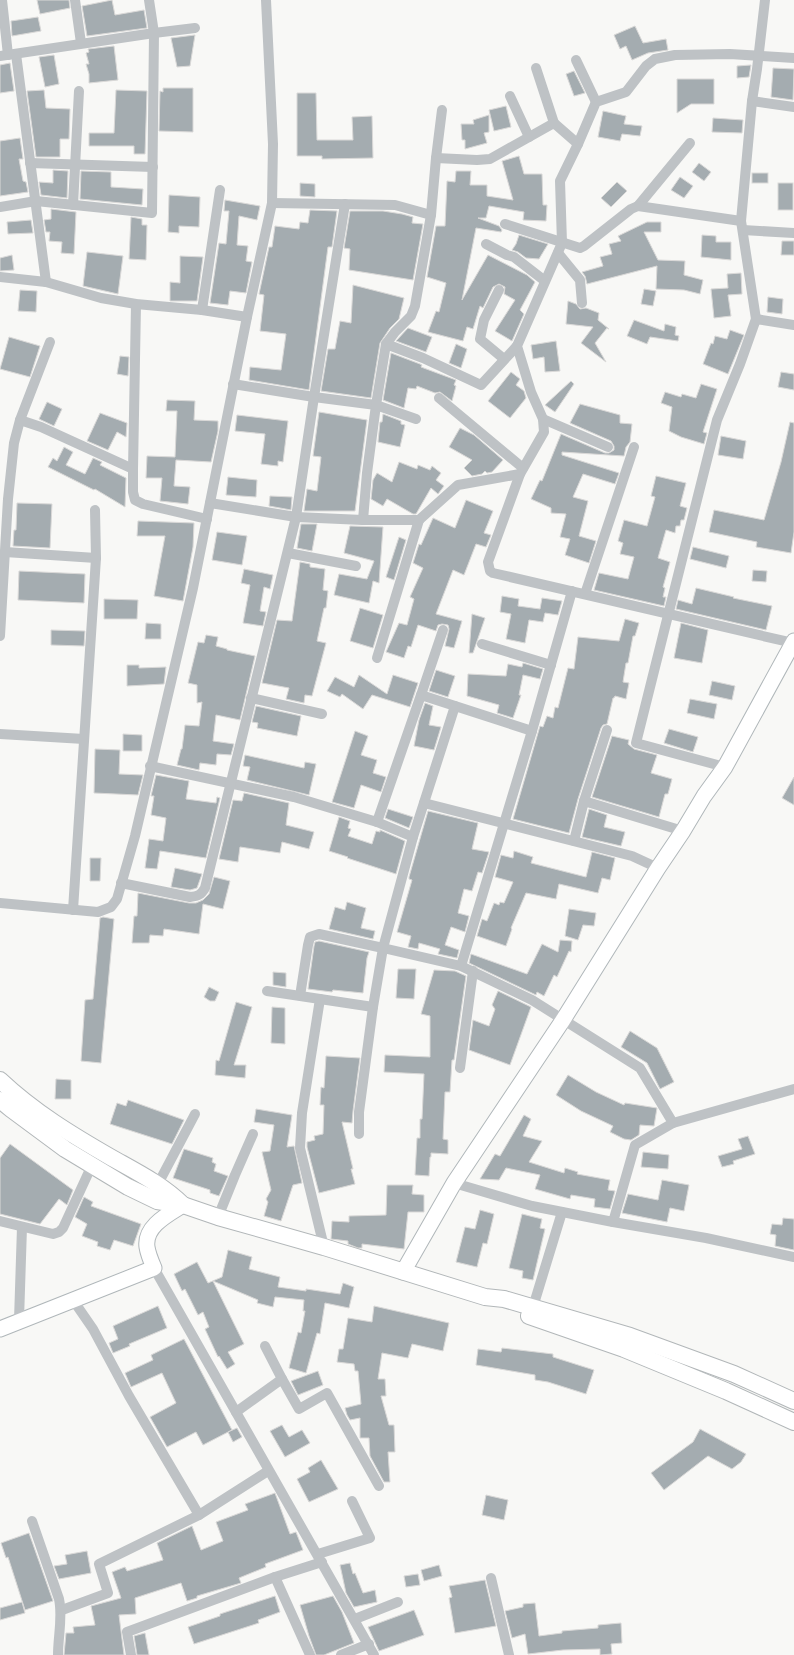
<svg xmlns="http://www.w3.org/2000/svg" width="794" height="1655" font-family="Raleway,sans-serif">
<rect width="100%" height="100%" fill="#f8f8f6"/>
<g fill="#a4acb0" stroke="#dad9d8">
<path d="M37,0H69L70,8L40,14Z"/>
<path d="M112,0L115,15L144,10L147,28L87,36L82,6Z"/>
<path d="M38,17L41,31L12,36L11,21Z"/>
<path d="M635,26L643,43L666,39L668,50L648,53L632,60L626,46L620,49L614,35Z"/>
<path d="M195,35L190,66L177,67L171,38Z"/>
<path d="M114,46L118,80L89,83V74L86,64H89L86,53L89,52L88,49Z"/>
<path d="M54,55L59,84L45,87L39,57Z"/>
<path d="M10,63L14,91L0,93V65Z"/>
<path d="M751,65L749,77L737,78V66Z"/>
<path d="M773,68L794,69L793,100L771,97Z"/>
<path d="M574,71L585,93L574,96L566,74Z"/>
<path d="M677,79H714V104H691L677,113Z"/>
<path d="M163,88H193V132L159,131L160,91L163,92Z"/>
<path d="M44,90L46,108L70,109L69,139H60V157H36L27,91Z"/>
<path d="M116,90L147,91L145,154H134V146H89V133H114Z"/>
<path d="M297,93H316L317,140H353L352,117L372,116L373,158L322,159V156H297Z"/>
<path d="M506,106L511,127L494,131L489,110Z"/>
<path d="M603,111L626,116L624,124L642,126L640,136L622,134L620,141L598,137Z"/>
<path d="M489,115V132L484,133L487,143L465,149V140H462L461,124H474L473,120Z"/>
<path d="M713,118L743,120L742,133L712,132Z"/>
<path d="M20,138L23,159H19L23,181L26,182L28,192L0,196V141Z"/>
<path d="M519,156L524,174H542L543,205H547L546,221L523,220L524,212L489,206L486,218H478L499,226L502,230L501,232L476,228L462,300L488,255L527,275L535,282L520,310L524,314L512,341L495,331L515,300L504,294L505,287L499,284L493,287L483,308L480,306L473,329L467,327L463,341L428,332L436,311L439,312L446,283L427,277L436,226H445L447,181L455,182L456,171H471L470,185H487V196L513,200L502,161Z"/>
<path d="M699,163L711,172L704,181L692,172Z"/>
<path d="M53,170L68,171L67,198L41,195L39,182L53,183Z"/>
<path d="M81,171L111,172V187L143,189L142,205L80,199Z"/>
<rect x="752" y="173" width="16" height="10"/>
<path d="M680,177L693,186L684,198L671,190Z"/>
<path d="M617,182L627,191L611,207L601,198Z"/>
<path d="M300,183L315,184V197L300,196Z"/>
<rect x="778" y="183" width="15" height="27"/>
<path d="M169,195L200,197L199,227L179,226V233L168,232Z"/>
<path d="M225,200L260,206L257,220L239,216L237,245L248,246L246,261L252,262L246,293L230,291L228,305L210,303L219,243L226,244L229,211H224Z"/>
<path d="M51,209L76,212L74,254L61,253L62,242L49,241L50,232H46L44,220L51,219Z"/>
<path d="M310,210L337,211L332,247H328L309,390L249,380L250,367L281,370L286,334L260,331L264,295L259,294L269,247H272L275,226L299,229L300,222L308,223Z"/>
<path d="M350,211H383L402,214L413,217L412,223L423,224L413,280L349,270L350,249L344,248Z"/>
<path d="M131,217L142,219V225H147L146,260L129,259Z"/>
<path d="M31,220L33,233L8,234L7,222Z"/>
<path d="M647,222H661V232H644L658,260L685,261L684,275L703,280L700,294L684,290L656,289L657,266L587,284L585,276L582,272L603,266L600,257L612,254L609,244L621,241L618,236Z"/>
<path d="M519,235L548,244L539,259L526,258L518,252L512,250L516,244Z"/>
<path d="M702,235L716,236V242H731V260L701,257Z"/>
<path d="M782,241H794V255H781Z"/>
<path d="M87,252L123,256L118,294L83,286Z"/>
<path d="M12,255L14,270L0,271V258Z"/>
<path d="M180,256L203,257L197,301H170V282L180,283Z"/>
<path d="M741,273L742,294L728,295L731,316L714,318L711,289L728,288L727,274Z"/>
<path d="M353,285L404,298L399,319L390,328L380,343L371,398L321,391L328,349H335L340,321L351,323Z"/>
<path d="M644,289L656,291L653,306L641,304Z"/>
<path d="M20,290L37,291L36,312L18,311Z"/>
<path d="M768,297L783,299L782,314L767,312Z"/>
<path d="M568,301L576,304L580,309L586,308L599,313L598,320L609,329L607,328L595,343L606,362L581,343L593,327L566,324Z"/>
<path d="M634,320L664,331L665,324L676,327L675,335L679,336L678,341L650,337L647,344L627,336Z"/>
<path d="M408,328L432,337L426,352L396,341Z"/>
<path d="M730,330L744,335L728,374L703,364L711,343L713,344L715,336L727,339Z"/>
<path d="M9,337L40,346L30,377L0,369Z"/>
<path d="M556,341L560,371L545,372L544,357L533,359L531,345Z"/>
<path d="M456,344L467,349L461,368L449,363Z"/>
<path d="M391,353L420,364L422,365L421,367L456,380L454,385L456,386L452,401L440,392L435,393L417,386L416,389L408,388L404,408L383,400Z"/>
<path d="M120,356L129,357L128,376L117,374Z"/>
<path d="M511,372L520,379L516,385L524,391L526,398L510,418L488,401Z"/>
<path d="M781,372L794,374V390L778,387Z"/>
<path d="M571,381L574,384L555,412L545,405Z"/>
<path d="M701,384L717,389L703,432L707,433L704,444L681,437L669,431L672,407L661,403L665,392L681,397L682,394L696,398Z"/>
<path d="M167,400L195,401L194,420L218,421V431L211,462L176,460L174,486L190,487L188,504L160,501L162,478H146L147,456L175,457L177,411H166Z"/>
<path d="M47,402L62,409L54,426L39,419Z"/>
<path d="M580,404L620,415V423L632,424L630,442L626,447L624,456L562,452V455L619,473L615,484L583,474L573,497L588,501L579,536L596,541L589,563L565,555L570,539L560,537L566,514L551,513V508L531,499L540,480L542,481L561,434L605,453H609L614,450V446L611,441L570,423Z"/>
<path d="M319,412L367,420L355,511H304L307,489L317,491L321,457L313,456Z"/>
<path d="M100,413L127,423L126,437L117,432L108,450L87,441Z"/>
<path d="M383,414L401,421V424L405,425L400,447L378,442L380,422H382Z"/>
<path d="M237,415L288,421L283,462L278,461V466L261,464L265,434L235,431Z"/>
<path d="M790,422L794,423V532L791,553L756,547L757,542L709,532L714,510L764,520L781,462Z"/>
<path d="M460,428L474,435L503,460L492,472L487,473L485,471L482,474L472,476L464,468L472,460L449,447Z"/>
<path d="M721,436L746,441L743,459L718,455Z"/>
<path d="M64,447L73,452L66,465L85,474L93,458L102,462L100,465L126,478L125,507L95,489L94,490L48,467L53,458L57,461Z"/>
<path d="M399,462L417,469L418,465L430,470L432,466L441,473L436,480L444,486L438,494L431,488L416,514H413L387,499L383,506L371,499L373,480L377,473L392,482Z"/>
<path d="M656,476L686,483L680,506L687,508L684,520H681L680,526H676L675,533L666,530L658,558L670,562L663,587L665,588L663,597H666L664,606L594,590L599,573L628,579L634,557L620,554L623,543L618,541L624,520L647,526L655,497L651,496Z"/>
<path d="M228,477L257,480L256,497L226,495Z"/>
<path d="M270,496L292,497L291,510L269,506Z"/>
<path d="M466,500L493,511L484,533L491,535L486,547L476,544L464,575L453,570L436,614L462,621L454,648L445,646L449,629L448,625L442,624L438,625L436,631L418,625L411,647L408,646L404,658L386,652L399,623L407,625L414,599L410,597L423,568L413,563L419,544L421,545L433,518L455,528Z"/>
<path d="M17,503L52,504L50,548L13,546L14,530H16Z"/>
<path d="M138,521L194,523L193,547L183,601L154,596L165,536H137Z"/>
<path d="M301,524H317L312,551L297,548Z"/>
<path d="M350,526L383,527L379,583L373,581L369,603L334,595L339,574L367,579L374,561L344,553Z"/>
<path d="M217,532L247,536L242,565L212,560Z"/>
<path d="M399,537L406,540L394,580L386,577Z"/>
<path d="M693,547L729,556L726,568L690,559Z"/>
<path d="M300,562L310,564V567L325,569L323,590L328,591L326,608H324L317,641L326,643L312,696L305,695L304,703L286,699L289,688L262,683L277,620L292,621Z"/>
<path d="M244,569L273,575L270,589L264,587L260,611L266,612L263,626L243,623L250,585L241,583Z"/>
<path d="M753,570L767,571L766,582L752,581Z"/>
<path d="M19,571L85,574L84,603L18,600Z"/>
<path d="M696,588L734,597L733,598L772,606L766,630L676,609L678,600L692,604Z"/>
<path d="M502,596L519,599L518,606L540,609L542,598L562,601L558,615L545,613L543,622L529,620L525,643L506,639L511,614L500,612Z"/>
<path d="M104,599L138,600L137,619H104Z"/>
<path d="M360,608L383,615L373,648L350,641Z"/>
<path d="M472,614L485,618L473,653H469Z"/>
<path d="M625,619L639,623L635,636H633L628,663H626L623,682L629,683L626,699L615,696L614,698H613L607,724L603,725L601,728L578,799L569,833L513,819L540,726L543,727L547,716L553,718L555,707L558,708L568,668L574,669L578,637L619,641Z"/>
<path d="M146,623L161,624V639H145Z"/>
<path d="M681,623L708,630L702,663L674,658Z"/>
<path d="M51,630L85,631L84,646L51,645Z"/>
<path d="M206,635L218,637L216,646L227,649V650L255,656L240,720L216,715L213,741L234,744L231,755L217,754L216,765L200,763L199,770L177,765L181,749H182L185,725L199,726L202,702L197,703V685L188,683L198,642L204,643Z"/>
<path d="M523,663L543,669L540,679L523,675L519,695H521L513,718L497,713L499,705L467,696L468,674L506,676L508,664L522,667Z"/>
<path d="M127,665H139V668L166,667L164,684L127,686Z"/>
<path d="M436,670L455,676L448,697L429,691Z"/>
<path d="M359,675L387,694L393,675L418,683L410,707L372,695L363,709L342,694L340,697L327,691L335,677L354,687Z"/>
<path d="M712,681L735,686L732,700L709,695Z"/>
<path d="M690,699L717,704L714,719L687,713Z"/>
<path d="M425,703L433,706L429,725L441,727L434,750L414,746L419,720Z"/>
<path d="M256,706L301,716L297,736L257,728L258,723L252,722Z"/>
<path d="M669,729L698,737L693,752L664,743Z"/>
<path d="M355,731L368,736L361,755L377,760L373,773L386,777L381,792L361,785L354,808L332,802Z"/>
<path d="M123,734L142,735V751H123Z"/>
<path d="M612,736L629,740L628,744L634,749L657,755L651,773L672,779L668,794H665L659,817L592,797Z"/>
<path d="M95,749L120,750L119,774L143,775L138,795L94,793Z"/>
<path d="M245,755L304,768L305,762L316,764L309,795L247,780L250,767L243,766Z"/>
<path d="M156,775L189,781L186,799L216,803L217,797L220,798L206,858L160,851L157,869L145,868L149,839L163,841L166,818L151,815L154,796H151Z"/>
<path d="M794,777V805L782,798Z"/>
<path d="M244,793L289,803L286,825L314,832L309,849L282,842L280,853L240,847L238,862L219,859L233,800L242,801Z"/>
<path d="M388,809L413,817L409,828L385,818Z"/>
<path d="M589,809L607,815L604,827L625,832L621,846L582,837Z"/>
<path d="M428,811L478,823L472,849L489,852L482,873L478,872L472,891L464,889L458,913L469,916L465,932L451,927L445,945L459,950L457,958L438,954L440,949L419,943L418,949L408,947L411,936L397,932L412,880L409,879V877Z"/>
<path d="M339,817L350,821L348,828L351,829L348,836L372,844L376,831L380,832V830L405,841L396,874L347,858L348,857L329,851Z"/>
<path d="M514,851L533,857L531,863L586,877L592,852L615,858L610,880L602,878L598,893L559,884L556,899L526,893L511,928L512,929L506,946L477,936L482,919L487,921L494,903L499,905L500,902L504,903L513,882L495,877L501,855L513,858Z"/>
<path d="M90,858H101L100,881H90Z"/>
<path d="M175,868L202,874L197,888L190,890L171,887Z"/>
<path d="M214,877L230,881L223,909L203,904L199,934L164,929L163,936L150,935L149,943H132L134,916H137L138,893L189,903H196L203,900L209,894Z"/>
<path d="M347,902L366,908L361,928L375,931L373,939L329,929L335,907L345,910Z"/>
<path d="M569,909L596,913L594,926L583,925L578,940L565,936Z"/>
<path d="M103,917L114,919L101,1063L81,1061L85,1000L93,999L100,918Z"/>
<path d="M560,940L572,941L571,952L569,951L557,977L554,975L544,996L537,992L536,995L469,963L471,954L527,974L542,944L558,952Z"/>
<path d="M319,941L369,952L367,958L363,993L333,990L332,992L308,989L314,946L315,942Z"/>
<path d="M398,969H416L414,999L396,998Z"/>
<path d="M434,970L455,971L466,976L454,1060H452L450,1092H445L443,1139L448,1140V1154L431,1153V1157H430L429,1176L415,1175L417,1138H420V1119H422L424,1074L384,1072L385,1055L430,1057V1016L421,1014Z"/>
<path d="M273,972L286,973V987L273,985Z"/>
<path d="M209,987L219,992L215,1001H210L204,997Z"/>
<path d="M498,991L531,1007L510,1065L469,1050L473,1020L489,1026L495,1009L492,1005Z"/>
<path d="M236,1002L252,1007L234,1065H246L245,1078L215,1075L216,1060L219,1061Z"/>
<path d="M272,1007L285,1008V1044L271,1043Z"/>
<path d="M630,1031L657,1048L674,1082L660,1089L647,1063L621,1047Z"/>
<path d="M326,1056L360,1058L353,1111L352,1123L342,1122L353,1169H351L355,1184L319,1193L307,1147V1142L315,1140L314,1136L323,1134L324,1105H320L321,1087L324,1088Z"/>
<path d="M568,1075L596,1092L624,1105L625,1103L657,1108L654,1126L640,1125L639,1135L631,1140L624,1139L610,1132L613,1126L581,1111L556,1095Z"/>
<path d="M56,1079L71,1080V1099H55Z"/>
<path d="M128,1100L184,1120L172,1144L110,1124L117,1103L126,1106Z"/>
<path d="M256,1109L292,1115L287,1147L294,1146L302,1183L293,1185L281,1221L264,1216L268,1202L266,1199L271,1190L262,1152L270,1151L274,1125L254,1122Z"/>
<path d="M524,1115L531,1119L523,1136L542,1141L529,1162L564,1173L565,1168L578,1172L577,1174L610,1180L608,1190L615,1191L610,1209L594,1207L595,1199L571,1195L570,1199L535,1189L540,1175L506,1168L499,1180L480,1179L495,1154L500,1156Z"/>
<path d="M748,1136L755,1154L733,1161L734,1164L722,1167L718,1156L742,1149L738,1139Z"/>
<path d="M10,1144L73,1190L67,1205L59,1199L40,1224L0,1214V1158Z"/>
<path d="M184,1149L213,1158L212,1162L216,1164L214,1171L228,1176L219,1196L210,1193V1190L173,1178Z"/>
<path d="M643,1152L669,1155L668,1169L641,1167Z"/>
<path d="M662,1180L689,1185L684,1211L670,1208L667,1222L622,1213L628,1194L658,1200Z"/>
<path d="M387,1185H413L412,1194L424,1195V1212H408L404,1249L362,1244V1248H358L348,1244V1241L331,1239L332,1221L349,1222V1216L386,1215Z"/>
<path d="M84,1197L93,1202L91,1206L141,1224L133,1246L114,1240L110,1250L97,1246L98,1242L82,1236L87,1224L75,1217Z"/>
<path d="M480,1210L494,1214L487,1244L483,1243L477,1267L456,1262L465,1227L475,1229Z"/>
<path d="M522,1214L542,1219L540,1228L545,1229L533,1280L522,1278L523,1271L509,1268Z"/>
<path d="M783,1218L794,1219V1250L775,1246L776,1235L770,1234L772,1224L782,1225Z"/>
<path d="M228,1250L252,1257L249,1269L280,1277L278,1287L306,1291V1289L340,1294L343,1283L354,1287L349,1308L325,1303L320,1334L317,1333L306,1373L289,1368L298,1332L301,1333L305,1311H303L304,1300L275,1297L273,1307L257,1303L258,1300L213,1281L244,1344L228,1352L235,1364L227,1369L219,1356L218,1357L205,1329L209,1327L203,1312L198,1315L185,1289L182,1291L174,1274L197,1262L208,1283L222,1277Z"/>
<path d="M158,1306L167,1328L129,1344L130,1346L113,1353L109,1343L118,1339L113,1326Z"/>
<path d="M374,1306L449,1323L443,1351L412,1344L408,1358L382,1353L378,1379H385L386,1396H381L389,1425H394L395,1452H388L390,1482H384L370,1456L369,1438H360V1418L350,1420L347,1415L345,1408L361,1404L358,1371H355L354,1364L337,1362L339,1349H343L348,1318L372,1322Z"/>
<path d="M184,1339L232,1430L203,1445L196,1432L167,1447L150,1417L176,1403L162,1373L131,1387L125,1373L153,1360L151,1355Z"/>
<path d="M502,1348L553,1354V1357L594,1370L586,1394L548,1382L535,1380V1375L476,1365L478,1349L501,1352Z"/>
<path d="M318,1371L323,1385L298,1395L291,1381Z"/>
<path d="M282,1425L289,1437L302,1430L310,1443L285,1457L270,1431Z"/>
<path d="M237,1428L242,1437L233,1442L228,1432Z"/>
<path d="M700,1429L746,1454L741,1462L732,1469L708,1456L664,1490L651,1473L693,1442Z"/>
<path d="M321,1460L338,1489L309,1502L297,1479L310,1472L308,1468Z"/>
<path d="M275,1493L290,1534L296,1532L303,1550L265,1564L266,1567L239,1578L241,1583L197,1596V1598L187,1601L181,1583L135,1598L136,1614L119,1615L124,1655H64L66,1633H74L73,1627L95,1625L91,1606L121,1598L112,1572L125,1567L127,1571L163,1560L157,1543L192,1526L201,1550L223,1541L216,1522L248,1510L245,1504Z"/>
<path d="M486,1495L508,1500L504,1520L482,1515Z"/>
<path d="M29,1533L53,1601L25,1610L8,1557L6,1558L1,1543Z"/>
<path d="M87,1551L91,1573L59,1579L54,1566L67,1564L65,1555Z"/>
<path d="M350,1563L353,1574L355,1573L363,1593L375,1590L377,1602L354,1607L346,1593L340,1565Z"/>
<path d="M439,1565L442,1576L424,1581L421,1570Z"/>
<path d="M418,1574L420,1585L406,1587L404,1576Z"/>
<path d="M485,1580L496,1626L455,1633L449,1598L452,1597L449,1586Z"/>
<path d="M275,1596L280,1612L258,1620L259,1623L194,1644L188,1627L220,1616V1614Z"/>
<path d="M333,1596L342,1612L354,1643L324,1655H316L309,1636L300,1605Z"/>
<path d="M22,1602L25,1613L0,1620V1608Z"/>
<path d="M535,1603L539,1636L562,1633V1631L598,1628V1625L621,1623L622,1643L611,1644L612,1654L600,1655V1649L563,1650L528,1654L525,1634L512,1638L505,1611L523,1607V1604Z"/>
<path d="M414,1610L424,1635L379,1651L368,1627Z"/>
<path d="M145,1633L149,1655H137L134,1636Z"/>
</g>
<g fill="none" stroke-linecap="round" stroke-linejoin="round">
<defs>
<g id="secondary">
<path d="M403,1272L454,1183L563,1020L658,868L683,831L704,796L725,767L794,641"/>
<path d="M0,1329L154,1268C151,1261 148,1254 147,1247C144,1226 169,1214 183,1205"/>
</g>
<g id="primary">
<path d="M0,1080C34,1112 72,1135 112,1158C137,1172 163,1185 183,1205"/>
<path d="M0,1100L11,1109L65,1149L128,1187L157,1201L183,1205L218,1217L324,1247L485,1297L504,1299L630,1336L734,1374L794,1401"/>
<path d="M529,1316L624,1349L726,1391L794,1422"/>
</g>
</defs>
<use href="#secondary" stroke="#b0b7ba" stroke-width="17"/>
<use href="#primary" stroke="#b2b7b9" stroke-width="18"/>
<g stroke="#bec2c5" stroke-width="10">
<path d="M2,0L8,55"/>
<path d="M75,0L81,43"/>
<path d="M16,54L46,282"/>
<path d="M0,56L154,33L149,0"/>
<path d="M576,60L596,102"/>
<path d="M536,68L554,123"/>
<path d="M510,96L529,137"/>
<path d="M752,101L794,107"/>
<path d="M578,144L596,102L626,92L646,66L655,59L675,55L730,54L794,58"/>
<path d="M436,158L442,110"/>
<path d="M30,163L153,167"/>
<path d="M272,203L395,205L431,215"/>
<path d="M345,204L314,397L376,405L367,473L363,520"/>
<path d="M73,205L79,91"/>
<path d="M638,206L690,143"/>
<path d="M0,207L36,201L152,213L154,33L195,28"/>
<path d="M741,221L752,101L757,69L765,0"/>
<path d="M505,224L580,248L584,246L631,209L638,206L741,221L756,319"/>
<path d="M743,230L794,233"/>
<path d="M486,244L507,255L514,257L545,281"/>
<path d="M558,253L580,280L582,303"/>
<path d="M0,277L46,282L101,298L136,304L202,310L247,317L193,588L135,836L117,899L111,907L98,912L0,903"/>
<path d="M499,290L484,320L480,339L504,359"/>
<path d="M202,310L220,190"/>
<path d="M247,317L272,203L273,144L266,0"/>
<path d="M386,344L395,332L411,316L415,306L431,215L436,158L477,160L490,159L554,123L578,144L560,181L562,243L517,346L531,392L543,419L544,432L520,474L488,562L490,571L493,573L793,643"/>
<path d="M439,398L523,468"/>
<path d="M416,419L376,405L386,344L423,358L481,385L517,346"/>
<path d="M543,419L608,447"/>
<path d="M20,420L50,342"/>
<path d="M133,469L136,304"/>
<path d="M210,503L296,517L363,520H419L458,485L520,474"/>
<path d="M5,552L96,558"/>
<path d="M288,553L356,566"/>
<path d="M585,594L634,447"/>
<path d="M0,636L8,499L14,443L20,420L41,427L133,469V492L135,500L143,504L207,519"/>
<path d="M482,644L551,665"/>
<path d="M377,658L419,520"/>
<path d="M421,695L443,630"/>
<path d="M251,698L322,714"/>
<path d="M0,734L84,739"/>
<path d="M150,766L294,797L377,822L413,837L383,948L461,966L532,1000L640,1068L673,1123L794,1089"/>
<path d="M725,767L636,743L717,420L740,364L756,319L794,325"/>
<path d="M584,801L607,730"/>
<path d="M424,803L632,856L658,868"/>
<path d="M377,822L421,695L532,731L572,591"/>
<path d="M413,837L455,706"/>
<path d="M574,841L584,801L683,831"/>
<path d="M121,883L190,897C198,896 201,895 205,888L296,517L314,397L233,384"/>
<path d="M73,910L96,558L95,510"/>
<path d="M461,966L532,731"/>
<path d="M267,991L373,1007L383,948L319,934L310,937L308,945L300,996"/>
<path d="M320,999L302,1113L300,1148L324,1247"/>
<path d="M460,1068L473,971"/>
<path d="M359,1134V1112L373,1007"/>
<path d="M454,1183L532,1206L613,1222L635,1145L673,1123"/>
<path d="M158,1184L195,1114"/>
<path d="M218,1217L235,1175L253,1134"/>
<path d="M0,1221L53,1234L59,1232L63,1228L92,1165"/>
<path d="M613,1222L706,1238L794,1257"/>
<path d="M154,1268L374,1655"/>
<path d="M533,1307L562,1212"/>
<path d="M19,1320L22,1227"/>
<path d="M265,1346L282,1379"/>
<path d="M236,1412L282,1379L299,1409L327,1393L379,1486"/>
<path d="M199,1515L268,1471"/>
<path d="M32,1521L59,1599C63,1617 58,1636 58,1655"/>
<path d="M318,1554L370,1538L352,1501"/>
<path d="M275,1577L310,1655"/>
<path d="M491,1578L509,1655"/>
<path d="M62,1610L108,1593L99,1564L199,1515L129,1396L93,1329L73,1300"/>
<path d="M355,1619L398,1602"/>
<path d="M131,1655L127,1632L275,1577L322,1562"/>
<path d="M341,1655L369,1644"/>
</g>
<use href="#secondary" stroke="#fff" stroke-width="15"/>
<use href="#primary" stroke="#fff" stroke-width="16"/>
</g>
</svg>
